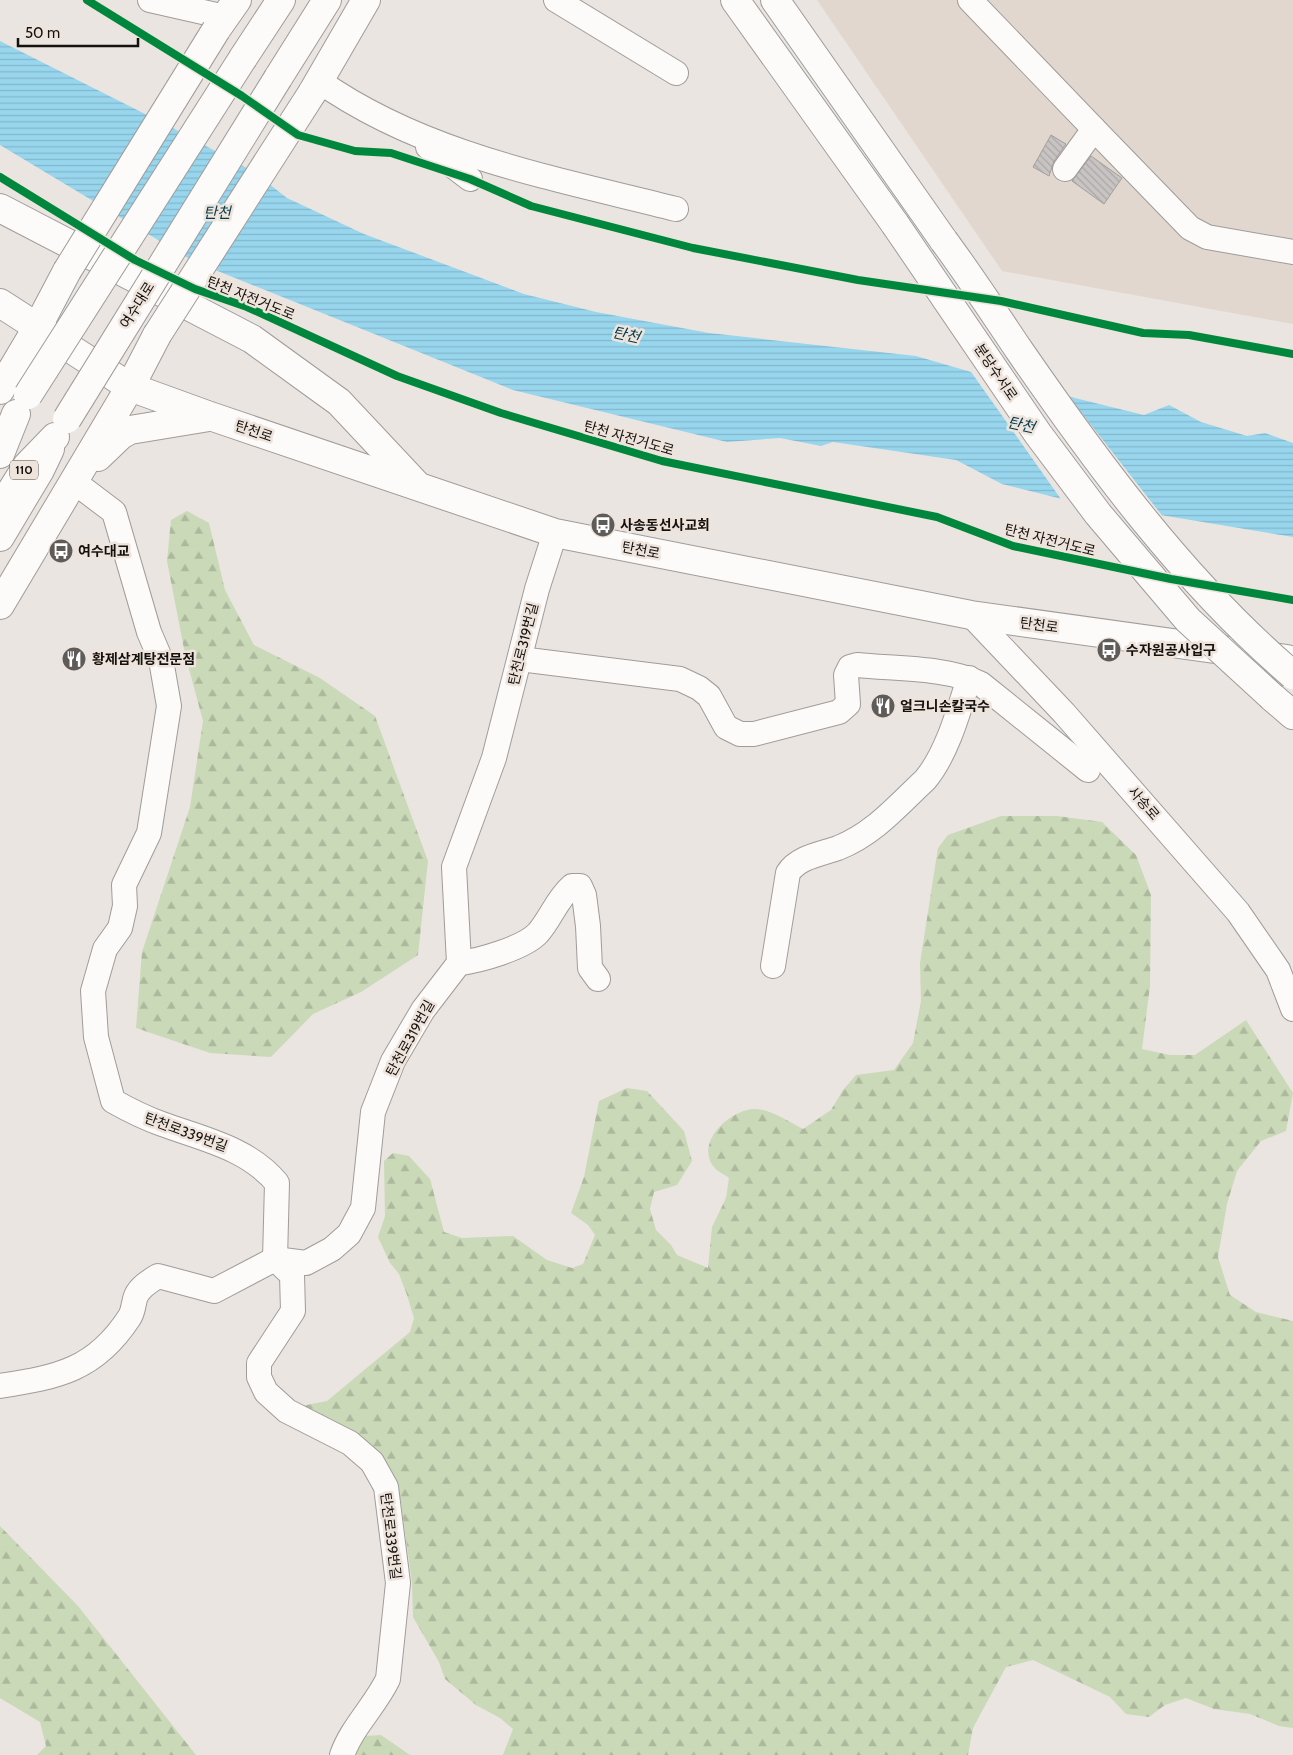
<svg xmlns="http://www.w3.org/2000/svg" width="1293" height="1755" font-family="Cabin,'Noto Sans KR',sans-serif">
<defs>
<pattern id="forest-firs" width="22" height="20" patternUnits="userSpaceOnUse" patternTransform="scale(1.25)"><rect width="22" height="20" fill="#cad9b8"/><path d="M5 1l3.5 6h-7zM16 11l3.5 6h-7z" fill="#adb99d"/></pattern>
<pattern id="water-rules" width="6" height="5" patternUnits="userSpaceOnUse" patternTransform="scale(1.25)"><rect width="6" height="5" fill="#98d6ee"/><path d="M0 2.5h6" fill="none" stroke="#82b7cb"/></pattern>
<pattern id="building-back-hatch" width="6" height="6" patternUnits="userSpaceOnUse" patternTransform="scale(1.25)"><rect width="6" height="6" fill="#c8c4c3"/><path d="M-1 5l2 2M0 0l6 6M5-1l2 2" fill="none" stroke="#aba7a6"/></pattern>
</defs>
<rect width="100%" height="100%" fill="#eae5e0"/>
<path fill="#e1d7ce" d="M817,0H1293V324L1002,271Z"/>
<g fill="url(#forest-firs)">
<path d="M187,511L209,523L225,590L254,645L320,678L375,716L428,861L418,955L361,992L313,1014L271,1057L210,1053L136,1028L142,952L190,807L203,721L185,654L167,561L171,520Z"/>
<path d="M1001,816H1057L1102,822L1136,855L1151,895L1150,986L1142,1049L1170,1055H1195L1246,1020L1293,1093L1286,1131L1261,1141L1237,1171L1227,1204L1218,1257L1230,1295L1256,1312L1293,1321V1728L1279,1726L1250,1714L1214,1709L1186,1698L1165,1705L1149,1717L1126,1714L1110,1697L1033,1660L1006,1667L973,1728L968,1755H503L513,1729L500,1718L476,1705L445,1679L439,1662L413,1617L412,1583L401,1503L387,1464L372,1448L302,1406L327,1401L410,1332L414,1318L407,1295L399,1274L390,1263L378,1237L385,1216L384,1161L393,1153L409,1156L430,1179L444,1232L462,1238L513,1236L547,1260L572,1268L583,1264L595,1235L588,1225L571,1213L584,1177L599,1101L627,1088L647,1091L684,1131L692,1161L677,1185L654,1192L650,1209L656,1230L671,1245L677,1255L708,1268L712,1227L726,1198L729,1178C724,1174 716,1171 713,1166C695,1141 732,1108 756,1109C772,1110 789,1122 803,1129L831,1110L843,1090L856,1075L894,1070L913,1043L921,1001L920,963L938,848L948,835Z"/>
<path d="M0,1526L78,1606L196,1755H37L46,1746L40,1722L0,1698Z"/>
<path d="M381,1735L410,1755H354L365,1736Z"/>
</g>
<path fill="url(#water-rules)" d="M0,41L171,127L254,172L287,198L364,234L524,294L596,312L709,333L916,356L978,374L1144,415L1169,405L1201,422L1247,436L1265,433L1293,443V537L1058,498L1002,484L956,460L833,442L821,446L780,438L727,442L513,390L193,261L0,145Z"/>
<path fill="#eae5e0" d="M969,369L1066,393L1164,518L1063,502Z"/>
<g fill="url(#building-back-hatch)" stroke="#a39f9d">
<path d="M1051,135L1066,144L1054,161L1049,176L1033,167Z"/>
<path d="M1091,156L1122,178L1104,204L1072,181Z"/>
</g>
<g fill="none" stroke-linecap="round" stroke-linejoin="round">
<defs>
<g id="minor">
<path d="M150,0L225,17"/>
<path d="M556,0L676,73"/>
<path d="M970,0L1094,129L1065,169"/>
<path d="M319,81C424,155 554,178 676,209"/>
<path d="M1094,129L1190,228L1207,237L1293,252"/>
<path d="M428,147L470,179"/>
<path d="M73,481L114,512L149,632L161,660L169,706L149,833L124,885L125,906L120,928L105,949L93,991L96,1037L113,1101C129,1110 145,1118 162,1124C203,1139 248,1148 277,1183L275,1259L292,1275L293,1311L259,1363V1377L266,1392L287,1411L350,1443L372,1462L386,1487L398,1583L388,1679C375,1706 352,1727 342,1755"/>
<path d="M971,615L1064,713L1238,912L1278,970L1293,1009"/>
<path d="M520,659L680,679L699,688L709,696L726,727L740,734H754L839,712L848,704L846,675L850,667L857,665C895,669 947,667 981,684L1088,770"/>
<path d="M459,963C479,961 524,948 538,933C551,918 557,899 572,886H580L584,895L588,926L590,968L598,979"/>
<path d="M773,966L788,873C798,857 821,854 838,848C874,834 898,805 925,780C947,754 959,710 969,678"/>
<path d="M0,1386C58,1377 95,1370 129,1318C134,1311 133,1303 136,1296C140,1287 150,1281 158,1276L214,1291L275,1259L306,1263L332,1249L349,1234L363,1208L373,1112L393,1061L423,1010L459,963L454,867L494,758L537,589L555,533"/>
</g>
<g id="major">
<path d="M216,30L237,0"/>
<path d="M243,58L281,0"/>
<path d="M278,78L327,0"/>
<path d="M312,93L366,0"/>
<path d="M0,208L252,339L339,402L415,483"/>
<path d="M0,303L130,387L210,416L555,533L971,615L1287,659"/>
<path d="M0,390L37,328L67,271"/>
<path d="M98,457L121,435L130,430L209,417"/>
<path d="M0,537L40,470L50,449"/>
<path d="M0,605L130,387L157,335"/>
</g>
<g id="highway">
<path d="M735,0L895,224"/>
<path d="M775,0L944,241"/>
<path d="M0,454L16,414"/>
<path d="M0,509L27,466L55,437"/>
<path d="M1272,697L1293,715"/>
</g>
</defs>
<use href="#minor" stroke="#a09c99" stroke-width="26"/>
<use href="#major" stroke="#a09c99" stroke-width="30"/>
<use href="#highway" stroke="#a09c99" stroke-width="30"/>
<use href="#minor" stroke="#fcfbfa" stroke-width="24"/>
<use href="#major" stroke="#fcfbfa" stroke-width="28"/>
<use href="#highway" stroke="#fcfbfa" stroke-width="28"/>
<defs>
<g id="major-bridge">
<path d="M67,271L216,30"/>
<path d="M157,335L312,93"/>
<path d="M28,395L243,58"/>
<path d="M67,419L278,78"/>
</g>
<g id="highway-bridge">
<path d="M895,224L1038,434L1098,514L1188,620L1272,697"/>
<path d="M944,241C970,276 994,313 1019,350C1099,466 1185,583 1293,675"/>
</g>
</defs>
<use href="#major-bridge" stroke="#a09c99" stroke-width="30" stroke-linecap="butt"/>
<use href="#highway-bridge" stroke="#a09c99" stroke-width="30" stroke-linecap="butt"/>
<use href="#major-bridge" stroke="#fcfbfa" stroke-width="28"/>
<use href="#highway-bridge" stroke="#fcfbfa" stroke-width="28"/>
<defs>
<g id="cycleway">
<path d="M87,0L242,96L298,135L355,151L391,153L470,179L531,206L693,248L858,280L1001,301L1143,333L1189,335L1293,354"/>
<path d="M0,177L135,260L195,289L247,307L397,376L501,413L662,461L937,517L1013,546L1171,579L1293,600"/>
</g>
</defs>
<use href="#cycleway" stroke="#eee4dc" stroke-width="11"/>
<use href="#cycleway" stroke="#00873e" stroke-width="8"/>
</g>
<defs>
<symbol id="bus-disc" viewBox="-11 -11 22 22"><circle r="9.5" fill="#5f5b58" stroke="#eee4dc"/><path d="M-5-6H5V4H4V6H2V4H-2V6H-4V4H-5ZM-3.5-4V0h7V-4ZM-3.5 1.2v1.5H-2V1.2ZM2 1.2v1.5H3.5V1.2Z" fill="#fff"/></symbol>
<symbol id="restaurant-disc" viewBox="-11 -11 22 22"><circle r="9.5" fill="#5f5b58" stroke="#eee4dc"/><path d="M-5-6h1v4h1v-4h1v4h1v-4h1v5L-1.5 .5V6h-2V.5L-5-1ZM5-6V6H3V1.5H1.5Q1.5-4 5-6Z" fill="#fff"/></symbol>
</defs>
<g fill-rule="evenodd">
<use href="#bus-disc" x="589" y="511" width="28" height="28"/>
<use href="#bus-disc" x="47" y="537" width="28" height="28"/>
<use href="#bus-disc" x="1095" y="636" width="28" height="28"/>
<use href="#restaurant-disc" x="60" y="645" width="28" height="28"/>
<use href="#restaurant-disc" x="869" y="692" width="28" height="28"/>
</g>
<g text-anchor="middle" stroke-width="5" stroke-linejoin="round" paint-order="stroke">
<rect fill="#eee4dc" stroke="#55504c" stroke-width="1" x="10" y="460.5" width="28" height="19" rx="4"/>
<g font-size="12" font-weight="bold" fill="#14110f">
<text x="24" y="474">110</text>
</g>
<g font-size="14" fill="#14110f" stroke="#eee4dc">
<text transform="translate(251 298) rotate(22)" y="5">탄천 자전거도로</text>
<text transform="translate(137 305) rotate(-58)" y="5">여수대로</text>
<text transform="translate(996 372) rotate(56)" y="5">분당수서로</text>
<text transform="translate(254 431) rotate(19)" y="5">탄천로</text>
<text transform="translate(629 438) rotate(16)" y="5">탄천 자전거도로</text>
<text transform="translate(1050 540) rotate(14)" y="5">탄천 자전거도로</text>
<text transform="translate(641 550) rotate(11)" y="5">탄천로</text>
<text transform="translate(1039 625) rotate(8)" y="5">탄천로</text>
<text transform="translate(523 644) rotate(-76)" y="5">탄천로319번길</text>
<text transform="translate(1144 803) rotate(49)" y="5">사송로</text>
<text transform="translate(410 1038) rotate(-61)" y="5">탄천로319번길</text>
<text transform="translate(186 1132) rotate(20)" y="5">탄천로339번길</text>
<text transform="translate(391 1536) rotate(83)" y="5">탄천로339번길</text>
</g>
<g font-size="14" font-weight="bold" fill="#14110f" stroke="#eee4dc" text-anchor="start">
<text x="620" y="530">사송동선사교회</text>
<text x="78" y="556">여수대교</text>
<text x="1126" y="655">수자원공사입구</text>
<text x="92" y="664">황제삼계탕전문점</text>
<text x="900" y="711">얼크니손칼국수</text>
</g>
<g font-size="15" font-style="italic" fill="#013b4d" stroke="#eee4dc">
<text x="217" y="218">탄천</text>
<text transform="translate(626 335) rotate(13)" y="5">탄천</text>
<text transform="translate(1021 425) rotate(13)" y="5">탄천</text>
</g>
</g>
<path d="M18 38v8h120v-8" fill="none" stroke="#14110f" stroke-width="2.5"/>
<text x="25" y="38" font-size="15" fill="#14110f" stroke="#eee4dc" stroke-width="4" paint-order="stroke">50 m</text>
</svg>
